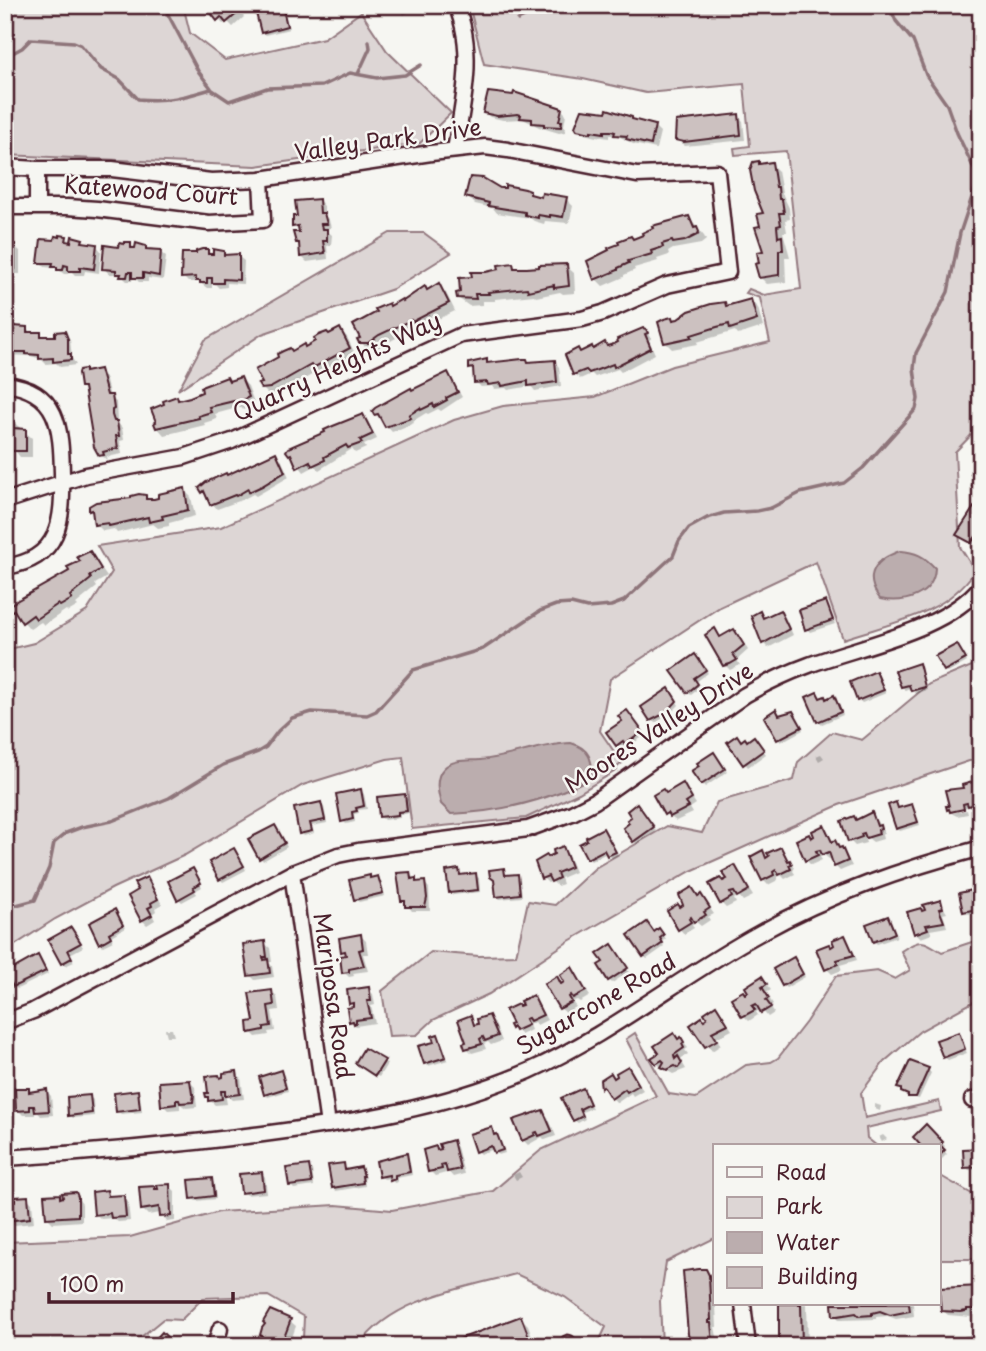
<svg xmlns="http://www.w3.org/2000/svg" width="986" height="1351" font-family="'Playpen Sans',sans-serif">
<rect width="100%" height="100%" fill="#f6f6f2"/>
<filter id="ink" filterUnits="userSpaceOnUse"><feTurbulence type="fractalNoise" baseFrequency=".0143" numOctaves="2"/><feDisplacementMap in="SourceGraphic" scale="14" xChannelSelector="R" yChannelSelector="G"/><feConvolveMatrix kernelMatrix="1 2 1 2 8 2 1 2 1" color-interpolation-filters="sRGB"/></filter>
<g filter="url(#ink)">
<g fill="#ddd6d5" stroke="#947a80" stroke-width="2">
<path d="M5,5H183L190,33L225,60L324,38L361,12L387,51L451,113L420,143L256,166L5,155Z"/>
<path d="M469,5H981V425L955,452L960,547L975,571C944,616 893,622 843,639L816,562L720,607L610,679L600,731L622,763L616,768L617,770L579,793L526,818L412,829L403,757L387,759L303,785L185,855L113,888L55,919L15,945L5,948V650L34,643L87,611L112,572L97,546L221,527L454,420L503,406L595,397L672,366L770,342L760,298L746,293L749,289L764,295L801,289L786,151L735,155L734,148L750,146L744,84L646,93L583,79L484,64Z"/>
<path d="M390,233H424L451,253L393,289L262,334L178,390L205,340Z"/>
<path d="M974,665H981V759L969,761L839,805L691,871L569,941L489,994L433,1020L417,1035L389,1036L382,991L431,952L479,956L516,955L528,901L555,905L595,868L667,826L702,833L717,802L794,780L798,762L832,732L862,740L929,684Z"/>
<path d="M981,939V1002H973L920,1031L884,1062L861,1093L865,1118L939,1101L941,1111L866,1128L867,1138L877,1146H715V1238L666,1262L660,1301L662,1346H597L606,1327L565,1297L516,1274C464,1288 392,1298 359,1346H316L303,1338L304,1317L268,1296L203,1298L181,1320L163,1319L130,1346H5V1242L130,1237L219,1212L336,1205L392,1210L493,1191L541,1150L656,1096L626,1039L635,1033L669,1094L696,1098L746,1065L771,1062L778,1058L806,1022L836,976L877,971L895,979L910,970L901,951C921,938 923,940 942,952Z"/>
<path d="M939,1175L972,1194L981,1191V1255L974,1259H939Z"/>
</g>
<g fill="#bbadae" stroke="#8e747a" stroke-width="2">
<path d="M900,551C916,552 924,556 935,568C934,596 904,604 880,599C862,575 876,559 900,551Z"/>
<path d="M571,743C589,748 593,760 592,777C548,801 501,812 451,814L441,804C438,793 434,778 444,768C453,759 468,761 480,760C511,757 541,744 571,743Z"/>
</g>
<g fill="#0003">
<path d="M234,5L244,17L233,27L227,21L223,24L213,13Z"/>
<path d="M315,5H326L324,10Z"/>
<path d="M397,5H416L417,7L404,15Z"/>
<path d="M281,6L284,9L289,29L265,35L262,32Z"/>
<path d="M561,109L566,114L564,126L566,128L565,132L559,133L539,127L523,119L503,120L490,117L485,112Z"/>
<path d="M738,116L743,121L745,140L685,146L677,139Z"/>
<path d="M631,118L635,121L655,127L660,132L656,149L633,144L617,135H609V138L596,136V137L584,134L577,127Z"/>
<path d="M758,163L761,165L771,164L778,171L782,193L789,208L790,219L785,220L787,232H783L790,257H785L786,282L767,284L760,277L765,252L762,227L765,215Z"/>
<path d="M529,193L533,197L566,199L573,206L569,223L545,221L544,224L534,221L530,218L497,213L493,208L475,204L467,196Z"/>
<path d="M319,200L324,206V215L329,220L331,228L325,229L332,235L331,245L327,246L328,259L307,262L302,257L301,246L297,242L301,233L294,226Z"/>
<path d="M689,218L704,236L706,240L701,244L673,249L668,252L669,255L657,259L658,261L634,268L635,270L624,275V277L603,286L596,279L634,241L656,229L654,226Z"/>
<path d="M66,237L73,244L82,240L86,245H96L101,251L99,273L85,271L84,275H75L69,269L68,274H64L56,268L45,267L40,262L56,242Z"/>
<path d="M130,244L136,250L146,247L150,251L160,252L166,257L163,280L148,278V282H139L133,276L132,281H127L119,274H109L104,268L120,249Z"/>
<path d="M5,246H14L20,251V274H5Z"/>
<path d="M208,251L215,258L223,252L227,257L238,256L244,261L243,284L227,283V287L219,288L212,281V288H207L199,282H188L183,277L198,255Z"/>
<path d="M513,265L517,270L566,266L574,273L575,293L563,294L560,292L536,297L534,295L495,299V301H482V305L469,306L458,298L474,278Z"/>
<path d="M439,286L446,293L455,311L420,328L418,326L376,349L368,350L361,342L390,307L403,303L425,288L428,291Z"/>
<path d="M751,301L758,308L763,327L738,335L735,331L697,342L698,344L672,349L665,342L672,319L674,321L724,304L728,307Z"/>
<path d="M27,328L32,334H40L45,338H56L64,333L70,339L72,358L76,365L60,367L56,363L46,364L41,359L31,356L6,355L5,330Z"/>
<path d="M340,330L347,337L356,356L322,374L319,371L277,394L269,395L262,388L305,348Z"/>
<path d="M645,331L652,338L649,340L655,354L621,372L618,369L595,377L584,366L581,368L589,375L580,379L575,374L581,353L607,347Z"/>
<path d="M486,361L490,364L527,361L529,363L554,361L559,367L561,386L535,391L531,386L508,390L506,388L494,389L492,386L481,387L476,382L475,372L471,368Z"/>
<path d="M84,371L86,373L99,371L105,377L110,397L116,402L117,422L122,428L124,440L120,441L122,454L107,457L108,460L100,455L86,392L82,387Z"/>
<path d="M448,374L462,397L441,411L438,409L428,414L426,413L413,421L414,423L392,432L376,414Z"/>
<path d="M227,379L231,383L241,379L248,386L255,405L243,410L241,407L215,414L217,419L204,423L205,425L164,435L157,427L177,398L180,402L191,399Z"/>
<path d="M363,416L368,421L377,439L364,445L366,448L355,453L352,449L319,470L315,466L304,472L290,454Z"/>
<path d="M5,421H12L32,438V457H20L13,448L5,447Z"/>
<path d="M276,454L281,459L289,477L256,496L253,494L242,500L217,509L203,492L201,488Z"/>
<path d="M184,490L191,497L195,516L169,523V526L158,528L153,524L117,533L114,529L103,531L96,524L94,513L91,510L145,497L148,500L161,499Z"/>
<path d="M981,513V537L975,545L961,537Z"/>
<path d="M90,553L107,577L95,584L97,587L76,604L78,606L68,612L66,610L44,625L41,622L30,629L13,610L72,572Z"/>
<path d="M826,603L835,624L810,632L807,629Z"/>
<path d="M780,612L785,617L793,635L768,648L763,643L760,614L766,619Z"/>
<path d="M715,631L721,638L734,631L739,636L748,650L737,660L740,665L730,670L725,665Z"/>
<path d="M957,646L967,662L948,673L945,670Z"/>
<path d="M698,659L708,673L696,682L700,688L691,695L688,692Z"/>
<path d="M918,665L921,668L927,690L916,694L912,687L905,690L902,686Z"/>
<path d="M876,673L886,693L862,703L859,700Z"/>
<path d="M672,694L679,705L669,715L655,723L652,720Z"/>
<path d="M816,694L821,700L827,701L833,698L843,715L822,724L819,721Z"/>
<path d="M776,711L780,716H796L803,730L781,742L778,739Z"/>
<path d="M630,715L644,736L629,746L627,744L620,748L609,732Z"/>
<path d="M756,741L766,754L748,767L729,743Z"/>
<path d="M821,754L824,758L819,761L816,756Z"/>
<path d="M716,757L727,772L705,787L693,772Z"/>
<path d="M975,783L980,788L981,809L974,810L972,806L953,810V813L967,810L968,814L957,816L953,814L948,809L965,790Z"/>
<path d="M683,785L696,804L690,808L693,813L676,821L666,814L655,796L666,794Z"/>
<path d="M361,791L364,794L367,809L358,810L359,813L354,814L355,822L346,824L343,821Z"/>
<path d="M405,796L408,799L409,813L400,815V818L384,820L380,816Z"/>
<path d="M321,804L324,807L327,823L312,826L314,833L304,836L301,833Z"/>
<path d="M896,804L900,810L912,806L920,825L900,831L897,828Z"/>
<path d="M640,808L656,831L637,844L634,841V818Z"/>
<path d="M872,814L884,832L882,835L883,839L873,842L868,838L865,839L866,843L855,846L850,841L857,821Z"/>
<path d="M824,827L834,843L846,855L852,866L840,871L835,866L832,858L829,859L824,855L820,857L822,860L811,865L806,860L812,839Z"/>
<path d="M278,830L287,847L263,861L250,840Z"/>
<path d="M603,830L618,855L612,858L607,853L591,861L588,858Z"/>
<path d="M563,848L568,854L575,872L561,878L563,884L557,886L552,881L548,883L543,878L548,858Z"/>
<path d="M780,849L795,867L793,871L795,874L785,879L781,875L777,877L778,880L768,885L763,880L762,853L768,859Z"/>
<path d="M237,853L246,870L223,882L220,879Z"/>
<path d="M735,867L753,896L743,901L739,896L734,899L736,903L726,908L721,903L723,883L729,880Z"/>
<path d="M504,870L507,877L517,876L520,879L522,897L500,899L497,896Z"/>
<path d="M459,871L462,876L475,875L479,878L480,892L453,895L450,892Z"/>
<path d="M409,873L418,883L424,882L429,888L430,911H412L403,900Z"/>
<path d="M195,874L202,887L195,891L197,894L182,902L179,899Z"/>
<path d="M369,877L372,879L378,878L381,881L385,896L359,902L355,899Z"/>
<path d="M146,879L162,904L155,908L156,911L152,914L155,920L147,925L142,920L140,891Z"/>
<path d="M981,890V911L968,914L965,911Z"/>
<path d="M701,896L714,914L708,917L710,920L701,926L696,922L692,924L694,928L684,934L679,928L680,909Z"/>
<path d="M940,902L947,913L943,914L947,927L930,930L932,934L921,938L916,933L923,913Z"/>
<path d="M115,912L125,928L111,936L113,941L103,946L100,943Z"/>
<path d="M887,918L897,937L877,944L874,941Z"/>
<path d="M71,929L83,947L70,954L74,962L65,966L62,963Z"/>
<path d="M662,933L666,939L661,942L664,947L647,959L644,956L654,934Z"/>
<path d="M361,936L366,941L368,954H363L368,971L353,973L354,976L349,977L344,972L348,956L343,951Z"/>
<path d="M844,937L849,942L857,960L840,965L842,970L832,974L827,969L831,949Z"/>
<path d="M264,943L270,948L272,962H268L272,966L274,977L255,980L250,975Z"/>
<path d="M615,950L629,972L612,983L609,980Z"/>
<path d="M38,957L48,974L17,989L14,986Z"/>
<path d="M797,962L805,977L786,988L783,985Z"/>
<path d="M572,970L590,996L580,1002L577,1000L572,1002L576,1007L566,1013L560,1008L557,979L563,985Z"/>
<path d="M762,979L771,990L766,993L773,1004L770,1006L774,1013L768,1017L761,1009L756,1012L758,1015L749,1021L744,1016L745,995Z"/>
<path d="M368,989L373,994L375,1005L371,1006L375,1023L356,1026L351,1021L356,1009L351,1003Z"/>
<path d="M271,992L277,997L279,1010L272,1011L275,1031L268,1032L269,1035L256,1037L251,1032Z"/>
<path d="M533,997L547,1020L537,1025L534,1022L529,1025L531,1030L521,1035L512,1026L519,1008Z"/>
<path d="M720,1012L732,1030L716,1038L721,1045L712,1051L693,1025L705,1022Z"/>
<path d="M470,1017L477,1026L489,1017L494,1022L502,1041L491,1045L488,1042L484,1044L486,1049L472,1053L467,1048Z"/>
<path d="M165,1029H172L174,1036H167Z"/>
<path d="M958,1034L967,1053L948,1060L944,1057Z"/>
<path d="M438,1036L448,1060L428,1066L425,1063Z"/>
<path d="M681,1040L688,1048L685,1050L688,1054L668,1067V1071L683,1064L686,1069L673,1074L662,1068L657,1063Z"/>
<path d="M383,1061L387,1064L379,1077L360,1066Z"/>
<path d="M627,1068L643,1090L633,1096L631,1093L617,1103L601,1086L615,1079Z"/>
<path d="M928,1070L931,1073L919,1099L906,1095L899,1088Z"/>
<path d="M281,1072L284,1075L288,1091L268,1097L265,1094Z"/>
<path d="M236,1073L241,1078L244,1099L232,1100L225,1093L227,1104L215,1105L210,1100L219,1076L222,1079Z"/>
<path d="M190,1082L195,1087L197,1107L186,1108L180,1104V1109L168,1110L163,1105Z"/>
<path d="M28,1089L32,1093L46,1090L51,1096L53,1115L41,1116L35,1109V1115H23L18,1110Z"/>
<path d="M582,1090L592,1108L582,1112L585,1119L578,1123L574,1120Z"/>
<path d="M137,1092L140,1095L142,1112L121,1114L118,1111Z"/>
<path d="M90,1097L93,1100L94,1116L73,1118L70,1115Z"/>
<path d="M875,1104L881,1106L880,1111L875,1109Z"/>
<path d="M543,1112L548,1117L556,1136L545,1140L542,1137L528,1145L523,1140Z"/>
<path d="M926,1127L945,1146L942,1149L947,1154L940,1161L939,1146H924L915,1137Z"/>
<path d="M491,1129L500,1139L505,1153L498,1155L494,1149L480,1154L477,1151Z"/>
<path d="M883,1135L887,1139L882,1142L879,1137Z"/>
<path d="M452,1142L457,1147L464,1174L453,1177L444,1167L446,1173L435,1176L430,1171L435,1148L438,1151Z"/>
<path d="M981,1150V1169L969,1170L966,1167Z"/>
<path d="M406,1155L409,1158L412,1175L397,1178L398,1182L394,1183L391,1178L384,1179L381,1176Z"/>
<path d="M343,1165L347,1171L360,1169L366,1178L364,1179L365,1186L336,1191L333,1187Z"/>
<path d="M309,1167L312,1170L314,1186L294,1189L291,1186Z"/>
<path d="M519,1172L522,1177L516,1180L513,1175Z"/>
<path d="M262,1173L265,1177L267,1193L246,1195L243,1192Z"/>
<path d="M211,1180L214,1183L216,1199L196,1201L192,1198Z"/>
<path d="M170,1186L175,1191V1221L167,1222L161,1213L148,1215L143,1210L154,1187L160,1193Z"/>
<path d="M106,1192L112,1198L123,1197L128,1202L130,1221L118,1222L113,1218L101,1219L96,1214Z"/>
<path d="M75,1194L82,1204V1221L53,1223L48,1218L59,1196L65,1202Z"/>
<path d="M27,1198L32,1203L34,1223L5,1226V1199H11L17,1205Z"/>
<path d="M706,1271L713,1278L715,1286L717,1327H715L719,1346H691L685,1273Z"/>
<path d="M981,1288V1313H972L971,1317L948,1315L942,1310Z"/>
<path d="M780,1304H807L808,1346H781Z"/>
<path d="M834,1304H913L914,1316L896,1319L888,1316L876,1317V1319L840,1320L835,1315Z"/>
<path d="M271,1312L290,1321L296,1326L289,1346H259L264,1336Z"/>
<path d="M521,1318L528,1325L535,1344L446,1346Z"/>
</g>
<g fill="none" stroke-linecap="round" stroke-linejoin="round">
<g stroke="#8e747a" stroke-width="3.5">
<path d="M163,5L198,71L211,88"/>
<path d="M612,5L638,9L661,5"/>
<path d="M518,20L551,5"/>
<path d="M5,57L22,48L31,39L74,42L81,45L101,69L119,79L138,99C167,102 184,97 211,89L229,101L267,88L322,86L350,73L377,78L405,75L421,65"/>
<path d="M358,74L370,48L369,41"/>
<path d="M5,908L35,900L49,868L54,843L66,833L82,827L112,821L169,798L223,765L258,752L266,747L278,731L292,718L312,712L367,715L376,711L413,670L483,649L540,611L556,605L571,604L587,608L611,606L624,601L673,556L679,541L689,528L707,518L724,513L757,511L771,508L800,493L844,483L863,468L916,409L918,399L914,368L916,353L948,292L960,233L976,185V173L957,133L947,105L926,75L913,41L896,21L889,5"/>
</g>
</g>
<g fill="#ccc1c0" stroke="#4a1f2b" stroke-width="2">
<path d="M212,5H236L240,11L226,23L221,17L217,21L211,13L215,9Z"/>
<path d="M282,5L287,26L261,33L256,13L271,9L270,6Z"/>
<path d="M488,92L513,95L514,92L562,108L559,121H562L561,127L544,126V124L532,123V119L520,118L521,115L518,114L497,116L483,113Z"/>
<path d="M582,109L606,112L607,109L632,117V119L655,125L651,145L626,139L627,136L614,135L615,132L611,131H604V133L591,131V133L577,130L575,127Z"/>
<path d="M739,114L741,135L684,142L675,140L676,121Z"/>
<path d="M759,161V164L772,162L776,187H778L779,199H782L784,213H779L781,225L777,226L778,237L782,236L783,250H779V275L759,278L755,264L759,263L757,252L763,251L755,227L760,226L757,214L763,213L754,191L750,170L753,162Z"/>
<path d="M470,177L483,178L500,188H505V185L525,189L530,191V194L541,197L542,193L567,197L563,217L550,215V217L538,215V218L525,215V212L488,206L489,203L465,197Z"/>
<path d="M319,199L320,213H324L327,224H321L322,229H327V241H323L325,253L300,257L299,243H296L293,232H299L298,226L292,227V221H293V216H297L295,201Z"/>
<path d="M689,216L694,228L697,227L699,232L697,235L685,241L673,243L672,241L662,244L663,247L651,251L652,254L628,261L629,263L618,268V270L594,280L587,261L609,250L608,248L619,244L618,241L631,236L633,239L643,235L642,233L653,228L652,226Z"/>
<path d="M60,235L67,236L66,241L71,242L72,236L83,239L82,242L97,244L94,269L80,267V271H68V266L64,265L63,270H57V267H52L53,263H38L41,239L54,240L55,236L60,237Z"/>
<path d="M124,242H131V248H135L136,243L146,246V249L161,250L159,276L143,273V278H132V272H128L127,277H120L121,274H116V270L102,269L104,245L118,247L119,243L124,244Z"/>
<path d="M15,244V269H5V245Z"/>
<path d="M202,249H208V254H213V249L224,251V255L239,254V280L223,279V283H212V278H207V283H200V281H196V277L181,278L182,253H196V251Z"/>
<path d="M513,263L514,268H527L539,267V265L567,264L569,286L554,288V285L528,291L527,288L488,292L489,294H475L476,299L457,298L456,293L460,292L459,278L472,277L471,272H486L499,269L498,265Z"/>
<path d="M439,283L449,303L412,322L411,320L379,335L368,343H359L357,339L360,338L353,325L377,312L375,309L389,303L390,306L402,299L403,301L425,286L427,290Z"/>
<path d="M751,299L757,320L730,329L729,324L717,327L691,335L692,337L664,343L658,322L664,319L672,317L673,320L678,319L689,311L711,304L725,302L726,306Z"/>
<path d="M13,326L27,327V332H41V336H55V332L65,331L68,339V354H71V360L53,362V358L39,359V355L26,354V352H5V329H13Z"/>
<path d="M340,328L350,348L313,368L311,365L270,388L261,389L258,384L262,383L255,370L278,357L277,354L283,351L290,348L292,351L304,344L305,347L315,341L314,338L319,335L327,332L329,334Z"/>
<path d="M643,328L646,329L648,333L645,334L651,348L614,367L613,364L589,373L586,370L573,375L565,355L578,348L580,352L592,346L593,349L605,342L607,346L614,344L618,342L617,339Z"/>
<path d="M487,359V363L522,359H527L528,362L555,360L557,382L528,386V381L502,386L501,383L488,385L487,382L474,383L473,368L469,369V363Z"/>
<path d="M85,369V372L100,369L107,395H112L114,409L112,410V415L114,421H117L119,436H116L118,448L103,452L104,455L99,456L94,447L84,387H80L78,373L79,370Z"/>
<path d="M448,372L458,392L446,398L447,400L434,407L433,404L421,410L420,408L409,415L411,418L385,427L378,414L374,415L372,411L375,408L411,388L412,390Z"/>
<path d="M227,377L229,381L241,377L249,397L235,404L234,401L209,407L211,412L198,416L199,418L156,428L154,423L156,422L151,409L164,404L163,401L177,396L178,400L190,397L202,392L201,387Z"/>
<path d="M363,414L373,434L360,440L362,443L348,448L346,445L324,457L325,460L312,466L310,461L297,468L291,454L289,455L286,451L288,448L325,432L324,430L333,426Z"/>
<path d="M5,419L13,420V428L26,429V451H11V442H5Z"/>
<path d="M276,452L285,472L262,486L249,492L248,489L236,496L235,495L210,505L204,491L202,493L199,488L206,482L226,473L227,475Z"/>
<path d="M979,465L981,466V493L972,486L978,479L971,474Z"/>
<path d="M185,488L188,510L162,516L163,519L149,522L148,517L109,526L108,523L94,525L92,510L89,511V506L96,502L131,498V496L139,494L146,495V499H154L158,498V494Z"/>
<path d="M974,507L981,511V530L971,543L956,535Z"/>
<path d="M90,551L101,569L90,576L91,579L70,596L72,599L60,606L58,604L36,619L33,615L22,623L14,610L12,611L9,607L11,604L69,571L67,567L80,561L77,557Z"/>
<path d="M826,601L833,620L805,630L799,610Z"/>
<path d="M780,610L789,629L762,644L751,616L760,611L763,618Z"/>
<path d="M715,628L720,637L734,629L744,645L733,654L737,660L730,664L723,666L705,635Z"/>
<path d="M957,644L966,659L944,671L935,656Z"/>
<path d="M695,654L706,670L694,678L698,684L687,693L671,671Z"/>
<path d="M919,663L925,687L911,691L909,685L901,687L895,671Z"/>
<path d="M876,671L884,690L857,701L850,682Z"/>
<path d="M669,688L677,701L666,713L650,721L641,707Z"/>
<path d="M817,692L820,698L825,696L826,699L834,695L841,712L817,722L806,697Z"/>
<path d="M776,709L779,715L793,711L802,727L777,740L764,717Z"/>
<path d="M627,710L643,732L625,744L623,741L616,746L606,732L622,721L618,716Z"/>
<path d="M737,735L741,741L745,738L747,741L754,736L764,750L743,765L727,742Z"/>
<path d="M714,752L725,769L701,785L691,771L699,766L697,763Z"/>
<path d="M976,781L981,803L968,806L967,803L963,804L964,809L950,812L949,809L947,810L946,806H949L945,790L963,788L962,785Z"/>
<path d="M683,783L692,799L686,803L689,807L670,817L667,813L664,815L653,795L663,789L666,793Z"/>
<path d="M361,789L364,806L356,808L357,811L352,812L353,819L341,822L336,794Z"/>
<path d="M405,794L407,811L398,812V815L379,817L377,797Z"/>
<path d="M321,802L325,820L310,823L312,831L299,834L294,808Z"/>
<path d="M896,802L898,808L912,804L918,822L896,829L888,805Z"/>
<path d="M637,803L654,827L633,842L623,828L629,823L627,820L631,817L627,811Z"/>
<path d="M872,812L877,826L880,825L881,829L878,830L879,834L866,838L864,833L861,834L862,837L848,842L841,821L854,816L856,820Z"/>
<path d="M275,825L285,843L259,859L248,839Z"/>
<path d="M824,825L832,842L835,840L839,848L842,847L848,861L834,867L829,852L822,855L820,850L816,851L818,855L805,861L796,840L809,834L811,838L814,836L812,831Z"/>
<path d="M603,828L616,852L607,856L604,850L587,859L579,844L587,840L586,837Z"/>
<path d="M563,846L571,867L557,873L559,878L551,882L548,876L541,879L535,862L547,855L548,857L554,854L553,850Z"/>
<path d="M781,847L788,861L790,860L792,864L789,865L791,869L779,875L776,870L773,872L774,875L762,881L750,857L763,850L766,858L769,856L767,853Z"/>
<path d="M234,848L244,866L219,880L209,862Z"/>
<path d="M735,865L749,890L737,897L734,892L730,893L732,897L720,904L709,884L720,878L723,881L727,879L722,872Z"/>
<path d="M193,868L201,883L193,887L195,890L177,900L168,881Z"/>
<path d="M504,868L505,875L518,874L520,894L496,897L494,880L490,877L489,870Z"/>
<path d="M459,869L460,875L476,873L478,890L449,893L446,871Z"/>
<path d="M410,872L411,879L416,878V882L425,881L427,898L425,907H405V901H401L397,873Z"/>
<path d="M370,875V878L378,876L383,893L354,900L349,880Z"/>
<path d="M147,877L158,899L151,903L152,906L148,908L152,915L141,921L128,896L138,890L134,883Z"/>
<path d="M692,887L698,896L701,894L710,908L704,912L706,915L694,922L691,917L689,919L691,922L678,930L667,911L678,904L680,907L683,905L679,895Z"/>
<path d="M981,888V908L963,912L959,893Z"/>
<path d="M941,900L943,908L939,909L944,922L926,925L928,929L914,934L907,912L921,908L922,911L925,910L923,905Z"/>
<path d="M115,909L123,925L109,933L111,937L99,944L89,923Z"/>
<path d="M888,916L895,933L873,942L866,924Z"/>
<path d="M647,922L654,932L659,928L664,935L660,938L663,943L643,957L628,935Z"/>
<path d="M71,927L81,943L68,950L72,958L61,964L48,940Z"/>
<path d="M361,934L363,949L359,950L364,966L349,969V972L342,973L340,956L346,955L345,951L341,952L339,938Z"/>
<path d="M845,935L854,955L837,960L838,964L825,970L816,949L829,944L831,947L834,945L832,940Z"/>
<path d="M265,941L267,957H263L264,960L268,959L270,973L248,976L243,944Z"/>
<path d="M612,944L628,968L608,981L598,965L603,962L597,954Z"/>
<path d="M38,955L46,971L13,987L6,973Z"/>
<path d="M794,957L803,974L782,986L773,969Z"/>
<path d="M572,967L586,991L573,998L571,995L569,997L572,1002L559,1009L544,984L557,976L561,984L564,982L560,975Z"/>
<path d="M762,976L767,984L762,987L769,998L766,1000L771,1007L761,1013L756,1004L752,1006L755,1010L742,1017L731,998L743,991L745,994L748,992L745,987Z"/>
<path d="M369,987L371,1001H367L371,1018L356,1020V1023L354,1024L353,1021L349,1022L347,1008L353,1007V1003L349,1004L347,990Z"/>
<path d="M272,990L274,1005L268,1006L271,1026L264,1027V1030L249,1033L248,1022L254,1021L249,993Z"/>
<path d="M533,995L543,1015L530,1021L528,1018L525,1019L528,1025L515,1031L513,1027L511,1029L509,1025L512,1024L505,1010L518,1004L519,1006L522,1005L520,1001Z"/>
<path d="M716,1005L728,1024L712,1032L717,1040L705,1047L690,1025L702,1017L704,1020L707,1018L704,1013Z"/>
<path d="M471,1015L474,1025L478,1024L477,1019L489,1015L498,1036L485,1041L483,1037L480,1039L482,1044L465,1049L463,1043L466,1042L458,1020Z"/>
<path d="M959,1032L965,1049L943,1058L936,1040Z"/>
<path d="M674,1033L678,1039L681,1037L684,1042L682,1044L684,1048L674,1055L675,1059L678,1056L682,1063L678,1068L675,1066L667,1070L661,1067L664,1062L662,1060L656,1064L651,1058L659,1053L654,1046Z"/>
<path d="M438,1034L446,1057L424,1064L418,1046L434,1042L432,1036Z"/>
<path d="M364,1048L385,1060L375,1076L355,1063Z"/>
<path d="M910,1061L929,1068L916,1097H908V1095L901,1092V1089L897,1088Z"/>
<path d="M628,1066L639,1085L627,1092L625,1089L611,1099L603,1086L601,1088L600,1080L611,1073L614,1078L617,1076L616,1073Z"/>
<path d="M281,1070L286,1088L264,1095L259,1077Z"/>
<path d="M237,1071L240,1094L225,1096V1091H221L222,1099L208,1101V1097H206L205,1093H208L206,1076L219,1075L220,1078L223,1077V1073Z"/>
<path d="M190,1080L192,1094H194L193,1102L180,1103L179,1100H176V1104L161,1106L159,1082Z"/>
<path d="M15,1088H29V1092L47,1089L49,1111L35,1112L34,1106H30V1110L16,1111Z"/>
<path d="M583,1088L590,1104L580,1109L583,1116L573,1121L561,1098Z"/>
<path d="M138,1090L140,1109L116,1112L114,1093Z"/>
<path d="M90,1095L92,1113L68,1116L67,1097Z"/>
<path d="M543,1110L552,1131L539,1136L537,1132L534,1133L535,1135L522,1141L513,1120Z"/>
<path d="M926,1124L943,1142L940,1145L945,1150L939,1156V1146H921L913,1137Z"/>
<path d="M492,1127L494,1135L497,1134L503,1150L494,1153L491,1146L475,1152L469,1134Z"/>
<path d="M453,1140L460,1169L447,1172L445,1164L441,1165L442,1169L428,1172L423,1150L436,1146L437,1150L441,1149L439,1144Z"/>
<path d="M981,1148V1167L964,1168L963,1149Z"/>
<path d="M407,1153L410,1172L395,1175V1179L390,1181L389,1175L379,1177L376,1161Z"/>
<path d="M344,1163L345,1170L361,1167L364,1176H362L363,1183L332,1188L328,1165Z"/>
<path d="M309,1165L312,1183L289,1186L286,1168Z"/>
<path d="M262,1172L264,1190L241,1193L239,1174Z"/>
<path d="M212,1178L214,1196L191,1199L189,1180Z"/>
<path d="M170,1184L171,1216L160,1217L159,1207L141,1210L139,1187L155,1186V1189H158L157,1185Z"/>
<path d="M107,1190L108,1196L124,1195L126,1217L111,1218L110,1213L94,1215L92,1192Z"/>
<path d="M76,1192L78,1197V1216L46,1218L44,1195L60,1194V1198L63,1197L62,1193Z"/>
<path d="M28,1196L30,1218L5,1221V1198L12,1197V1201H15V1197Z"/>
<path d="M699,1269H706L709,1275L711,1320H709V1323H711L713,1344L711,1346H691L688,1334L683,1271Z"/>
<path d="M981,1286L980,1309H967V1311L960,1312L941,1311L939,1288Z"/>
<path d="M779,1304H801L802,1346H779Z"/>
<path d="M832,1304H909L910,1311L890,1315L880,1311L872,1313V1315L859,1316L856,1313L838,1316H833Z"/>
<path d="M270,1310L291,1319L282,1343L283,1346H258L262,1336L260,1335L262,1328L265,1324L263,1322Z"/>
<path d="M521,1316L529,1337L511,1344L441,1346Z"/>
<path d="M162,1332L176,1346H148L153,1342Z"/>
</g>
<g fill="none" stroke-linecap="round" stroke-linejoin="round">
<defs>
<g id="street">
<path d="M455,150C463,102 476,52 456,5"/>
<path d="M5,167L37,169H112L211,181L261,179L431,153L485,147L508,150L637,175L717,172L728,272L667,285L603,313L582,319L461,335L232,441L184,457L86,475L5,501"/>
<path d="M37,206V169"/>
<path d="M5,207H67L97,209L209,223L263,220L261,179"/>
<path d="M5,384C59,390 61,428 62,473C63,520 61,559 5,567"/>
<path d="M292,873L328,1125"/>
<path d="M5,1022L33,1011L292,873L338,855L358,851L528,829L572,813L595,801L745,695C766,683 787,673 809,665C862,645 945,631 981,586"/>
<path d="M972,1100L981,1099"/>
<path d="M5,1158C91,1153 177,1145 263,1134C354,1122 444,1108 529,1071C611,1034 681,976 760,933C830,894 903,869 981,848"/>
<path d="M743,1304L748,1346"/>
<path d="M215,1346L220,1329"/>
<path d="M566,1346L568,1343"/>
<path d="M966,1346L981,1345"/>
</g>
</defs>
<use href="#street" stroke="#4a1f2b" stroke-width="19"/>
<use href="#street" stroke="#f6f6f2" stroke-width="14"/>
</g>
</g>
<g text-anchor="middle" stroke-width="5" stroke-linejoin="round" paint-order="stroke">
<g font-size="23" fill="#4a1f2b" stroke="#f6f6f2">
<text transform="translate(388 140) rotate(-8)" y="8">Valley Park Drive</text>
<text transform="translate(151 191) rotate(4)" y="8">Katewood Court</text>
<text transform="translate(337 367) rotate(-25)" y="8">Quarry Heights Way</text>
<text transform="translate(659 728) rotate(-33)" y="8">Moores Valley Drive</text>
<text transform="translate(333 996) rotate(82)" y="8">Mariposa Road</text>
<text transform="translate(596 1004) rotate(-30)" y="8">Sugarcone Road</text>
</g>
</g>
<rect width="986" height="1351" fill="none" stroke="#f6f6f2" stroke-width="28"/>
<rect x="14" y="14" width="958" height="1323" fill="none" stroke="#4a1f2b" stroke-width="2.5" filter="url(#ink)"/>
<rect x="713" y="1144" width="228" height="161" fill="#f6f6f2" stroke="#b1a0a2" stroke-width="2"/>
<rect x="727" y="1167" width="35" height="10" fill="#f6f6f2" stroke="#b1a0a2" stroke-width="2"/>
<text x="776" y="1180" font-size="21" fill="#4a1f2b">Road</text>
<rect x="727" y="1197" width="35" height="21" fill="#ddd6d5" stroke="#b1a0a2" stroke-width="2"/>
<text x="776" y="1214" font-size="21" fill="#4a1f2b">Park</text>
<rect x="727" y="1232" width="35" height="21" fill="#bbadae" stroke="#b1a0a2" stroke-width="2"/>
<text x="776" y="1250" font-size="21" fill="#4a1f2b">Water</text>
<rect x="727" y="1267" width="35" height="21" fill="#ccc1c0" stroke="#b1a0a2" stroke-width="2"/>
<text x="776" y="1284" font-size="21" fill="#4a1f2b">Building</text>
<path d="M49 1292v10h184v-10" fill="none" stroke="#4a1f2b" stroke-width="3.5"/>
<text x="60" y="1292" font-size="21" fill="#4a1f2b" stroke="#f6f6f2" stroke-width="5" paint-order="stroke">100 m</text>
</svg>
